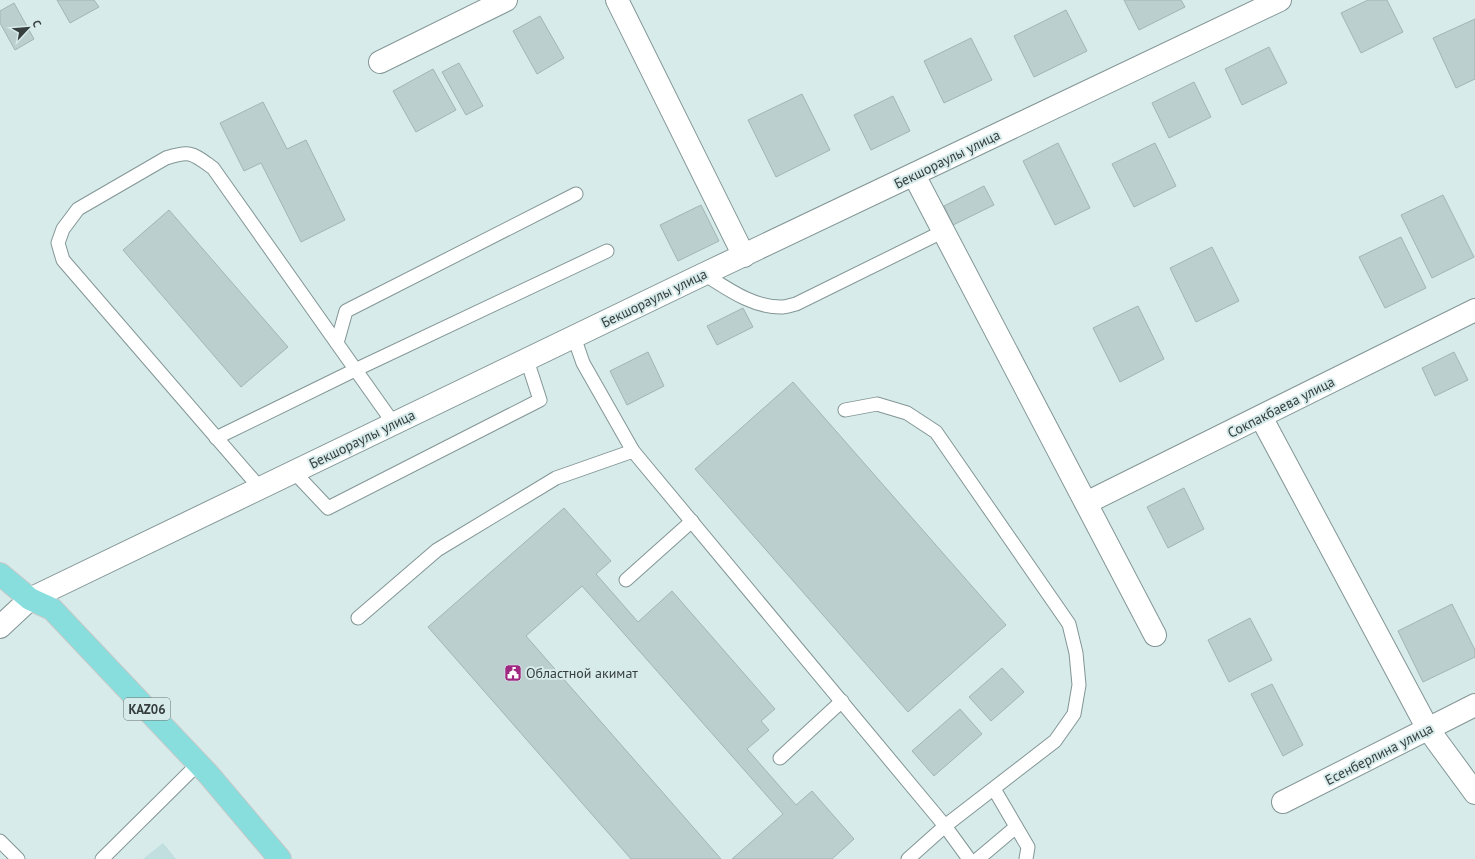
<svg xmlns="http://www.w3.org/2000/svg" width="1475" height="859" font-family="'PT Sans',sans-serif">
<rect width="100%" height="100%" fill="#d7ebeb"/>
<path fill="#c2dfdf" d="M163,843L176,859H143Z"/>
<g fill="#bccfcf" stroke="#a1b5b4">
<path d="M57,0H94L99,7L70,23Z"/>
<path d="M1124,0H1181L1185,7L1139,30Z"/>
<path d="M1368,0H1387L1403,32L1361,53L1341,13Z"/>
<path d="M14,3L34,39L15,50L0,23V11Z"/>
<path d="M1066,10L1087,51L1034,77L1014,36Z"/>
<path d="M540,16L564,58L537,74L513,31Z"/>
<path d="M1475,19V79L1456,88L1433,38Z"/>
<path d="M971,38L992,80L944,103L924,61Z"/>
<path d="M1269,47L1287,83L1242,105L1225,69Z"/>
<path d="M459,63L483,106L466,115L442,72Z"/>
<path d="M433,69L456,110L416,132L393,91Z"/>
<path d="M1194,82L1211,117L1169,138L1152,103Z"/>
<path d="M802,94L830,150L776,177L748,120Z"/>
<path d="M893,96L910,131L871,150L854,115Z"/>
<path d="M263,102L287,149L306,140L345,220L301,242L261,163L244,171L220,123Z"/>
<path d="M1058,143L1090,208L1055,225L1023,161Z"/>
<path d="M1155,143L1176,186L1134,207L1112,164Z"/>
<path d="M984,186L994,205L953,225L944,206Z"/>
<path d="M1443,195L1474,257L1432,278L1401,215Z"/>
<path d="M701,205L719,241L678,261L660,225Z"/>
<path d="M169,210L288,347L241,387L123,250Z"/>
<path d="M1401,237L1426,288L1385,308L1359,257Z"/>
<path d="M1212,247L1239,301L1196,322L1170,268Z"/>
<path d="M1138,306L1164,359L1120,382L1093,328Z"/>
<path d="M743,308L753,327L717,345L707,326Z"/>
<path d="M648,352L664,386L627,405L610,371Z"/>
<path d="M1454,352L1468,380L1435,396L1422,368Z"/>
<path d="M793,382L1006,625L908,712L695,469Z"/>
<path d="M1184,488L1204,529L1168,548L1147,507Z"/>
<path d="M564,508L611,561L596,574L638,622L672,591L775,709L761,721L769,730L747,749L796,805L812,791L854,839L832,859H732L783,814L582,586L526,636L721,859H631L428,627Z"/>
<path d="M1452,604L1475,650V657L1423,682L1398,631Z"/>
<path d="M1250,618L1272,660L1229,682L1208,640Z"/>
<path d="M1002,668L1024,692L991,721L969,697Z"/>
<path d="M1272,684L1303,745L1283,756L1251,694Z"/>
<path d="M960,709L982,734L934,776L912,751Z"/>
</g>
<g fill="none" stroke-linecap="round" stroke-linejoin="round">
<defs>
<g id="service">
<path d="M704,274C728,289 752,307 781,307C786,307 791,305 796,304L944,231"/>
<path d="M574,337L583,363L633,451L945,826L969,859"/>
<path d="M337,343L346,311L576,194"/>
<path d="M845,410L877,404L907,413L936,432L1069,624L1076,653L1079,685L1074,714L1055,741L945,826L908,859"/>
<path d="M216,438L355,370L607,251"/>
<path d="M294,472L328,508L540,400L527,360"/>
<path d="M260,488L63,260L58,243L63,229L78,209L166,158C191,150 192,153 213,168L394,424"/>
<path d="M626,580L692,521"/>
<path d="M358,618L437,550L556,478L633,451"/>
<path d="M780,758L842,701"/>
<path d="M994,789L1028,847L1026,859"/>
<path d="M0,841L18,859"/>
<path d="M102,859L199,763"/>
<path d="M978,859L1016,827"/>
</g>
<g id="minor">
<path d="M617,0L744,256"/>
<path d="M380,62L506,0"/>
<path d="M914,175L1155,635"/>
<path d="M1261,417L1428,729L1475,793"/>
<path d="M1086,503L1475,310"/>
<path d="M0,627L30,599L704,274L1280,0"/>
<path d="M1283,802L1475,705"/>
</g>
<path id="primary" d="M0,574L30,599L52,609L209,775L280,859"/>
</defs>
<use href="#service" stroke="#839695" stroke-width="15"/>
<use href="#minor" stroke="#839695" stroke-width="24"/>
<use href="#primary" stroke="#c7c9c9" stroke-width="24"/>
<use href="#service" stroke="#fff" stroke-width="13"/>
<use href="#minor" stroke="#fff" stroke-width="22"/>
<use href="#primary" stroke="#88dedd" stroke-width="22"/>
</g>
<defs>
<symbol id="civic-square" viewBox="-11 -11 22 22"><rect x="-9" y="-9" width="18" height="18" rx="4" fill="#a02880" stroke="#d7ebeb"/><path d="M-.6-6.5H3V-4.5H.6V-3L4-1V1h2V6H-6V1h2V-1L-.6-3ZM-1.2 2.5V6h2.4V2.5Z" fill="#fff"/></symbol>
</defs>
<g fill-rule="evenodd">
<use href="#civic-square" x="503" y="663" width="20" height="20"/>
</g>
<g text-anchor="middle" stroke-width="4" stroke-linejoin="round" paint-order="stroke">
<rect fill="#d7ebeb" stroke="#667272" stroke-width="1" x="124" y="698" width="46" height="22" rx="3"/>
<g font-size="13" font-weight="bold" fill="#363e3e">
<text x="147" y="714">KAZ06</text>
</g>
<g font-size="14" fill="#363e3e" stroke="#d7ebeb">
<text transform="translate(947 159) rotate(-26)" y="5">Бекшораулы улица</text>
<text transform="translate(654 298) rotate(-26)" y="5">Бекшораулы улица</text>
<text transform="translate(1281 407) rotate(-27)" y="5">Сокпакбаева улица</text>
<text transform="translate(362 439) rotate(-26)" y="5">Бекшораулы улица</text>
<text transform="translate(1379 754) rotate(-27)" y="5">Есенберлина улица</text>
</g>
<g font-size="14" fill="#363e3e" stroke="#d7ebeb" text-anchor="start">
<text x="526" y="678">Областной акимат</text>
</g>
</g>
<g transform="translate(28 28) rotate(64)" stroke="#d7ebeb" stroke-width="3" paint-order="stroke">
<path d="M0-3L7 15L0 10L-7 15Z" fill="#363e3e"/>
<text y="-6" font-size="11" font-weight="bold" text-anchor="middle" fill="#363e3e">С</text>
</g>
</svg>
